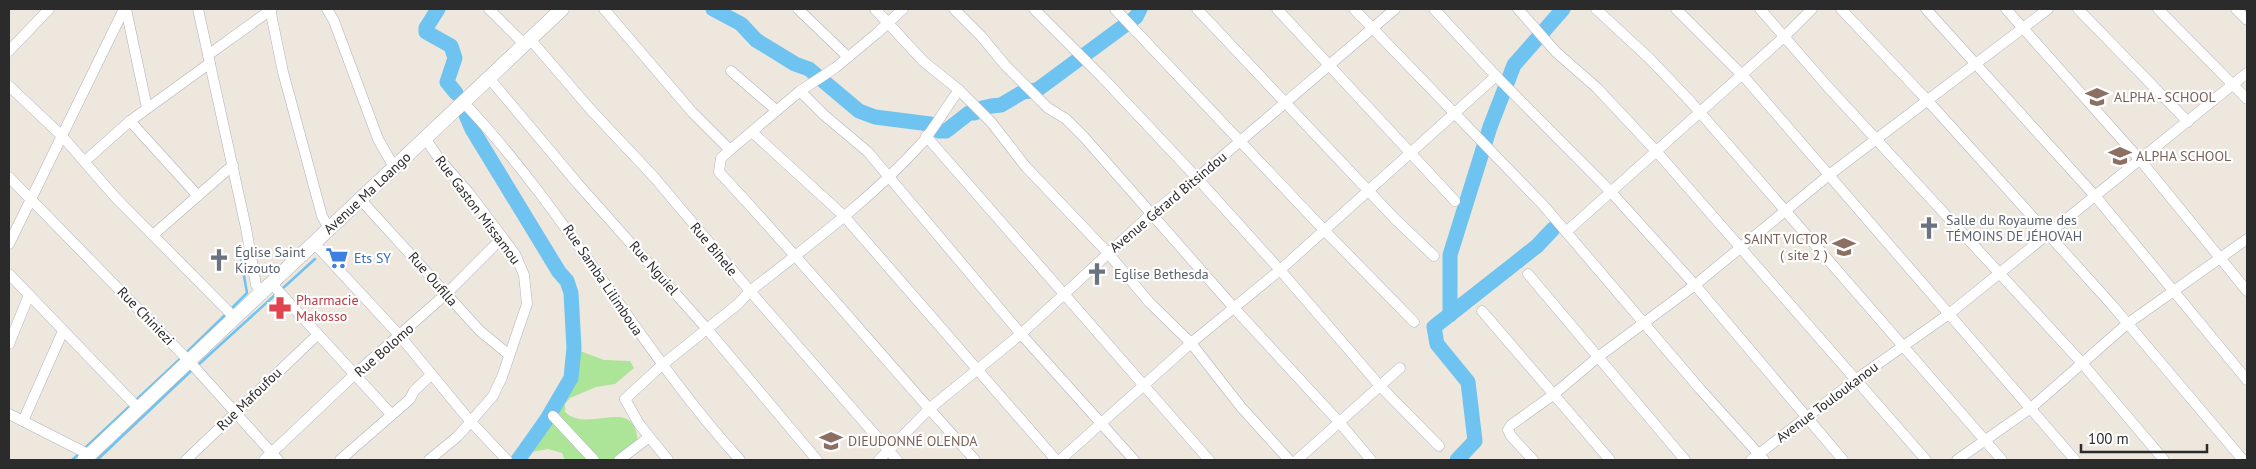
<svg xmlns="http://www.w3.org/2000/svg" width="2256" height="469" font-family="'PT Sans',sans-serif">
<rect width="100%" height="100%" fill="#ede7dd"/>
<path fill="#ace498" d="M580,351L604,360L630,361L634,368L615,384L596,387L570,398L565,404V412C591,436 640,389 638,451L623,460H565L562,453L548,449L531,452L533,441L570,380L573,357Z"/>
<g fill="none" stroke-linecap="round" stroke-linejoin="round">
<g stroke="#6ec3f0" stroke-width="2.5">
<path d="M283,288L315,259"/>
<path d="M231,309L247,293L240,253"/>
<path d="M186,353L226,314"/>
<path d="M198,365L275,295"/>
<path d="M135,401L181,358"/>
<path d="M85,448L131,405"/>
<path d="M72,460L80,453"/>
<path d="M97,460L192,370"/>
</g>
<g stroke="#6ec3f0" stroke-width="15">
<path d="M438,9L426,28V32L451,46L455,58L447,82L456,93"/>
<path d="M713,9L741,24L756,40L795,64L809,69L859,111L875,117L930,124L939,131H946L969,113H975L982,108L991,106L1001,105L1023,92L1037,90L1136,17L1140,9"/>
<path d="M466,115L472,129L559,272L567,281L571,293L574,348L571,378L547,419L518,460"/>
<path d="M1450,315V255L1490,127L1514,65L1563,9"/>
<path d="M1457,460L1475,441L1468,382L1437,344L1434,327L1537,246L1553,229"/>
</g>
<defs>
<g id="minor">
<path d="M126,9L147,108"/>
<path d="M198,9L246,228L256,285L262,293"/>
<path d="M270,9L283,72L322,216L329,229"/>
<path d="M327,9L334,21L378,139L394,167"/>
<path d="M489,9L524,44"/>
<path d="M604,9L692,112L730,150"/>
<path d="M798,9L848,57"/>
<path d="M875,9L923,61L959,90L991,122L1026,167L1108,253L1149,302L1191,343L1241,407L1289,460"/>
<path d="M903,9L876,34L835,68L800,91L730,150L721,158L719,172C807,266 889,365 975,460"/>
<path d="M954,9L981,36L1005,65L1048,108L1066,119L1084,137L1235,309L1339,422L1371,460"/>
<path d="M1034,9L1102,77L1197,178L1280,270L1380,386L1439,446"/>
<path d="M1115,9L1324,230L1414,322"/>
<path d="M1197,9L1395,219L1434,256"/>
<path d="M1277,9L1455,201"/>
<path d="M1354,9L1544,206L1700,389L1764,460"/>
<path d="M1434,9L1496,76L1611,192L1695,285L1843,460"/>
<path d="M1518,9L1556,52L1597,88L1656,151L1926,460"/>
<path d="M1596,9L1649,58L1690,101L2002,460"/>
<path d="M1676,9L1746,79L2075,460"/>
<path d="M1760,9L1828,87L2082,363L2164,460"/>
<path d="M1841,9L1928,101L2112,305L2243,460"/>
<path d="M1926,9L2096,197L2247,380"/>
<path d="M2006,9L2141,161L2247,291"/>
<path d="M2078,9L2188,122"/>
<path d="M2158,9L2247,99"/>
<path d="M2236,9L2247,20"/>
<path d="M530,39L591,110L654,177L750,291L897,460"/>
<path d="M9,51L49,9"/>
<path d="M208,55L272,9"/>
<path d="M731,71L776,110"/>
<path d="M489,78L578,184L707,329L817,460"/>
<path d="M9,86L62,136L115,197L235,318"/>
<path d="M800,91L824,115L868,152L1021,334L1134,460"/>
<path d="M463,102C568,212 638,348 740,460"/>
<path d="M130,121L198,196"/>
<path d="M752,132L844,216L1056,460"/>
<path d="M926,136L1209,460"/>
<path d="M425,138L440,160L469,193L515,254L524,275L527,304L502,377L493,396L458,436L429,460"/>
<path d="M85,161L130,121L210,63"/>
<path d="M9,177L189,361L278,460"/>
<path d="M360,199L480,331L508,354"/>
<path d="M1566,232L1785,36L1812,9"/>
<path d="M153,235L233,165"/>
<path d="M314,243L400,336L470,421L507,460"/>
<path d="M9,244L124,9"/>
<path d="M9,274L139,409"/>
<path d="M1528,274L1685,460"/>
<path d="M271,283L391,414"/>
<path d="M1482,311L1610,460"/>
<path d="M9,344L29,295"/>
<path d="M9,414L90,455"/>
<path d="M553,416L594,460"/>
<path d="M23,421L63,331"/>
<path d="M186,460L313,339"/>
<path d="M264,460L355,374L446,294L502,238"/>
<path d="M340,460L410,399L414,391L431,375"/>
<path d="M619,460L648,438"/>
<path d="M668,460L639,424L625,399L662,365L738,304L750,291C809,245 871,199 921,144C934,129 946,107 959,90"/>
<path d="M879,460L929,409L1021,334L1151,214L1197,178L1395,9"/>
<path d="M1060,460L1191,343L1280,270L1496,76"/>
<path d="M1297,460L1400,368"/>
<path d="M1533,460L1511,436L1508,430L1511,425L1553,395L1598,357L1695,285L1829,175L2048,9"/>
<path d="M1751,460L1855,380L1949,314L2247,73"/>
<path d="M1957,460L2031,408L2127,324L2247,239"/>
</g>
<path id="secondary" d="M84,460L562,9"/>
</defs>
<use href="#minor" stroke="#b1b2bf" stroke-width="11"/>
<use href="#secondary" stroke="#b1b2bf" stroke-width="15"/>
<use href="#minor" stroke="#fff" stroke-width="10"/>
<use href="#secondary" stroke="#fff" stroke-width="14"/>
</g>
<defs>
<symbol id="school-bare" viewBox="-9 -9 18 18"><path d="M0-5L7-2L0 1L-7-2ZM-4 1L0 2.5L4 1V4Q0 6-4 4Z" fill="#8d6e63" stroke="#fff" stroke-width="2.5" paint-order="stroke"/></symbol>
<symbol id="church-bare" viewBox="-9 -9 18 18"><path d="M-1.2-6h2.4v3.5h3.3v2.4h-3.3V6h-2.4V-.1h-3.3v-2.4h3.3Z" fill="#6b7280" stroke="#fff" stroke-width="2.5" paint-order="stroke"/></symbol>
<symbol id="supermarket-bare" viewBox="-9 -9 18 18"><path d="M-6-5.5h2.5l.6 2H6L4.5 2H-2.5L-4.4-4H-6ZM-1.5 3.2a1.3 1.3 0 1 0 .1 0ZM3 3.2a1.3 1.3 0 1 0 .1 0Z" fill="#3f7fe0" stroke="#fff" stroke-width="2.5" paint-order="stroke"/></symbol>
<symbol id="pharmacy-bare" viewBox="-9 -9 18 18"><path d="M-2-6h4v4h4v4h-4v4h-4v-4h-4v-4h4Z" fill="#e0444e" stroke="#fff" stroke-width="2.5" paint-order="stroke"/></symbol>
</defs>
<g fill-rule="evenodd">
<use href="#school-bare" x="2081" y="81" width="32" height="32"/>
<use href="#school-bare" x="2104" y="140" width="32" height="32"/>
<use href="#church-bare" x="1913" y="212" width="32" height="32"/>
<use href="#school-bare" x="1828" y="231" width="32" height="32"/>
<use href="#supermarket-bare" x="321" y="242" width="32" height="32"/>
<use href="#church-bare" x="203" y="244" width="32" height="32"/>
<use href="#church-bare" x="1081" y="258" width="32" height="32"/>
<use href="#pharmacy-bare" x="264" y="292" width="32" height="32"/>
<use href="#school-bare" x="815" y="425" width="32" height="32"/>
</g>
<g text-anchor="middle" stroke-width="4.5" stroke-linejoin="round" paint-order="stroke">
<g font-size="14" fill="#785e54" stroke="#fff" text-anchor="start">
<text x="2114" y="102">ALPHA - SCHOOL</text>
<text x="2136" y="161">ALPHA SCHOOL</text>
<text x="1828" y="244" text-anchor="end">SAINT VICTOR<tspan x="1828" dy="16">( site 2 )</tspan></text>
<text x="848" y="446">DIEUDONNÉ OLENDA</text>
</g>
<g font-size="14" fill="#2b2b2b" stroke="#fff">
<text transform="translate(367 193) rotate(-43)" y="5">Avenue Ma Loango</text>
<text transform="translate(1168 202) rotate(-40)" y="5">Avenue Gérard Bitsindou</text>
<text transform="translate(478 210) rotate(53)" y="5">Rue Gaston Missamou</text>
<text transform="translate(714 249) rotate(50)" y="5">Rue Bihele</text>
<text transform="translate(654 268) rotate(49)" y="5">Rue Nguiel</text>
<text transform="translate(433 279) rotate(49)" y="5">Rue Oufilla</text>
<text transform="translate(603 280) rotate(56)" y="5">Rue Samba Lilimboua</text>
<text transform="translate(146 316) rotate(46)" y="5">Rue Chiniezi</text>
<text transform="translate(384 350) rotate(-41)" y="5">Rue Bolomo</text>
<text transform="translate(249 399) rotate(-44)" y="5">Rue Mafoufou</text>
<text transform="translate(1827 402) rotate(-37)" y="5">Avenue Touloukanou</text>
</g>
<g font-size="14" fill="#5b616d" stroke="#fff" text-anchor="start">
<text x="1946" y="225">Salle du Royaume des<tspan x="1946" dy="16">TÉMOINS DE JÉHOVAH</tspan></text>
<text x="235" y="257">Église Saint<tspan x="235" dy="16">Kizouto</tspan></text>
<text x="1114" y="279">Eglise Bethesda</text>
</g>
<g font-size="14" fill="#366cbe" stroke="#fff" text-anchor="start">
<text x="354" y="263">Ets SY</text>
</g>
<g font-size="14" fill="#be3a42" stroke="#fff" text-anchor="start">
<text x="296" y="305">Pharmacie<tspan x="296" dy="16">Makosso</tspan></text>
</g>
</g>
<rect width="2256" height="469" fill="none" stroke="#2b2b2b" stroke-width="20"/>
<path d="M2081 444v8h126v-8" fill="none" stroke="#2b2b2b" stroke-width="2.5"/>
<text x="2088" y="444" font-size="15" fill="#2b2b2b" stroke="#ffffff" stroke-width="4" paint-order="stroke">100 m</text>
</svg>
